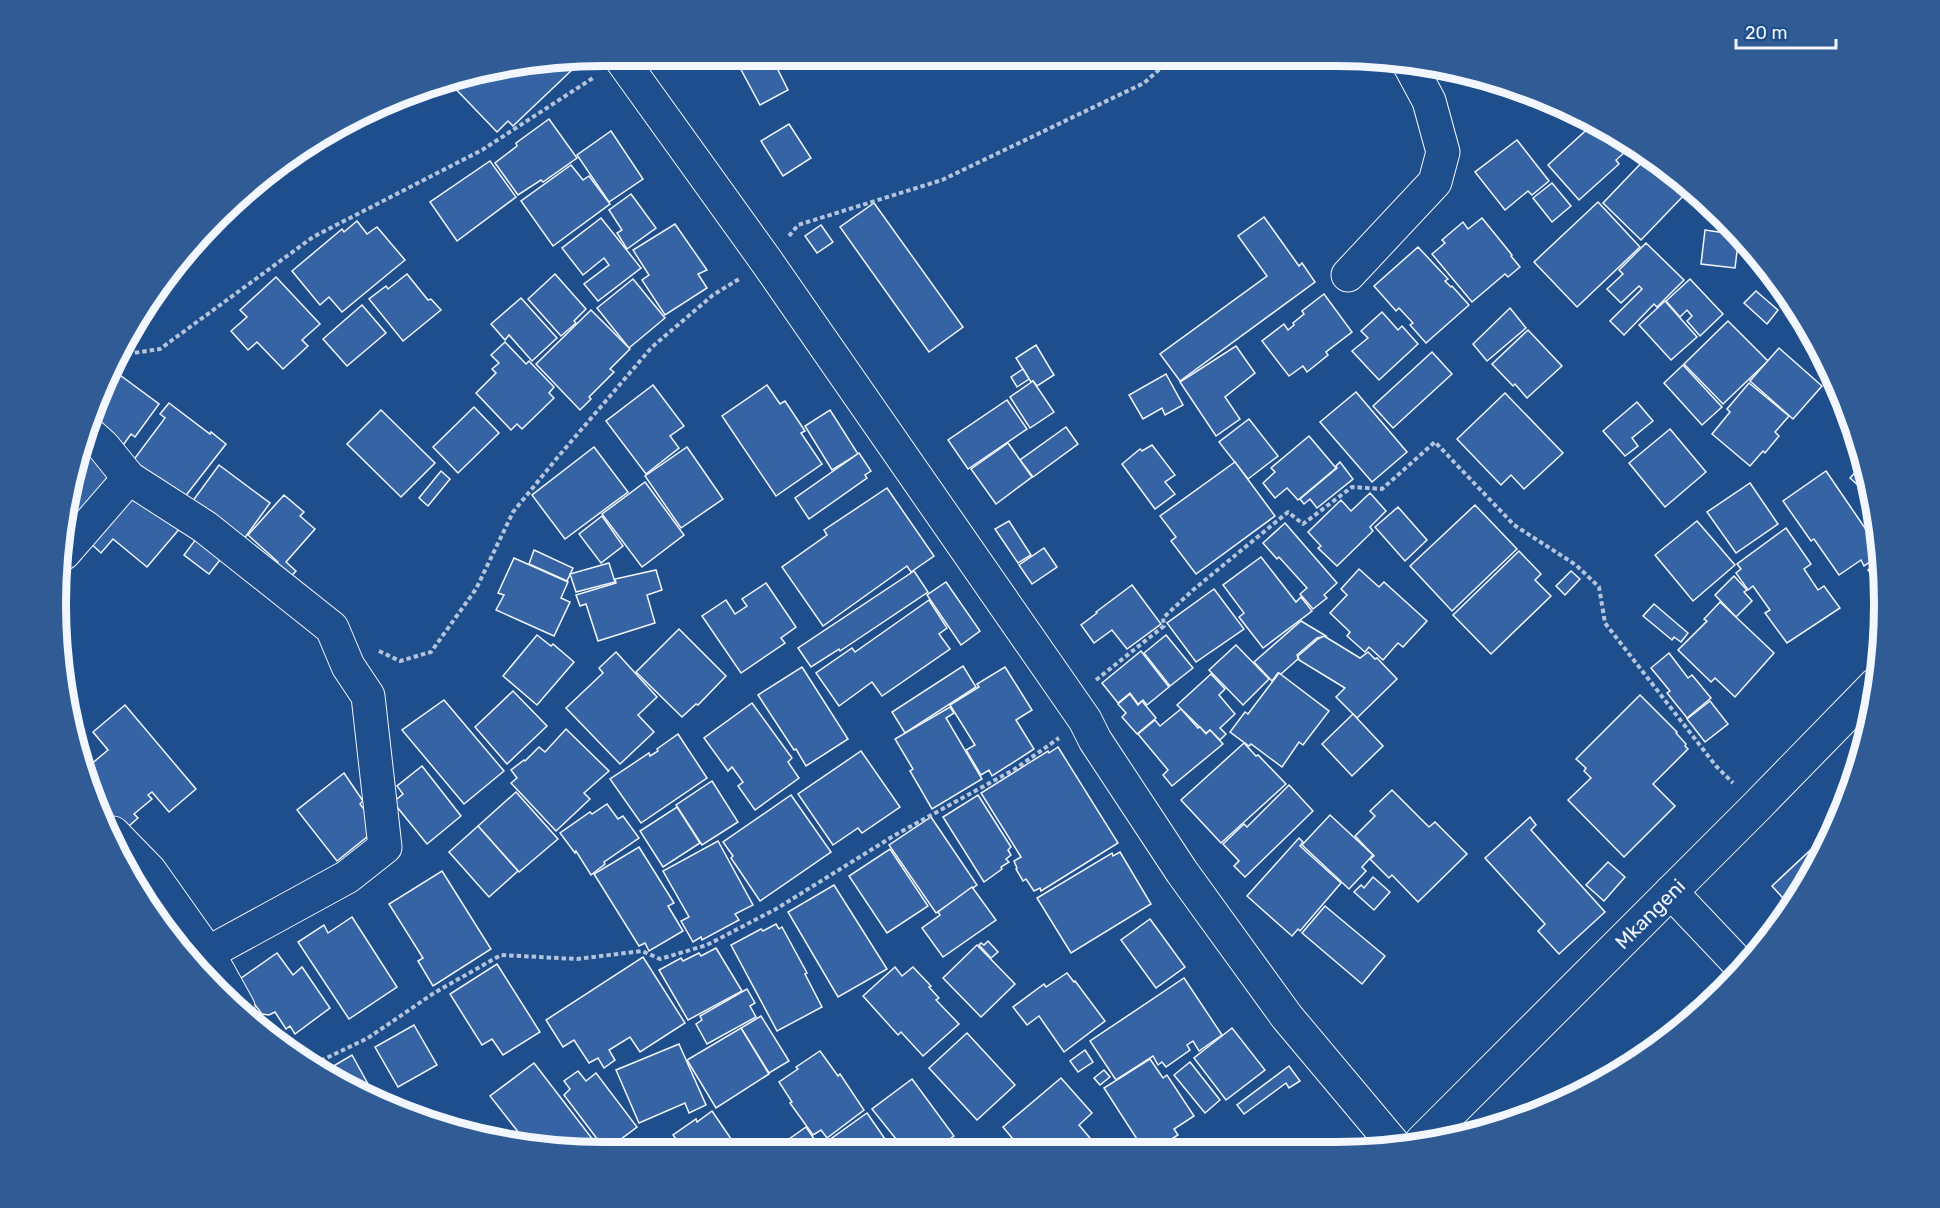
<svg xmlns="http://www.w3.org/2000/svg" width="1940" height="1208" font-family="Rubik,sans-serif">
<rect width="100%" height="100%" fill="#1f4e8c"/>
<g fill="#3563a3" stroke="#f2f6ff" stroke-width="1.5">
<path d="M712,56H732L718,65Z"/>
<path d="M752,56H771L788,90L760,105L738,64Z"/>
<path d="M567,62L573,69L513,126L508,121L497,132L448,81Z"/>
<path d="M549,119L577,158L543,182L541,180L518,195L495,163L517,146L516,143Z"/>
<path d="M789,124L811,158L783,176L761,141Z"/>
<path d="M1593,124L1608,133L1625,152L1616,160L1619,164L1579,200L1548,165Z"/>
<path d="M611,131L643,179L609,202L577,155Z"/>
<path d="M1517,140L1549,181L1532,195L1528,191L1505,210L1475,172Z"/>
<path d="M1648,156L1656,161L1688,191L1641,240L1603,203Z"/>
<path d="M490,161L516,197L457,241L430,202Z"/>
<path d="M571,165L583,180L589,176L610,204L553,246L521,201Z"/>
<path d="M1552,183L1571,206L1552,222L1533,198Z"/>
<path d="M631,194L656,228L627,249L617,233L622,230L609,210Z"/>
<path d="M1598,202L1640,247L1577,307L1534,262Z"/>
<path d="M874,203L963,327L929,352L840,227Z"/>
<path d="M1264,217L1299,266L1302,263L1315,282L1180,381L1160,354L1267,276L1238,236Z"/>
<path d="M601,218L641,268L598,301L584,284L609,265L604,258L583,275L562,248Z"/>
<path d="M1482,218L1512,255L1511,256L1520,267L1508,277L1505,274L1472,302L1432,254L1445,243L1442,240L1463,222L1468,229Z"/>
<path d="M357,221L367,234L377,227L405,260L342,312L329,297L320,305L292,271L342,229L344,232Z"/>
<path d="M675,224L707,270L698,274L707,288L665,315L642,280L649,275L633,250Z"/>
<path d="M821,225L833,242L817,253L805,236Z"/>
<path d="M1705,230L1739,235L1735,268L1701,264Z"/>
<path d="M1646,243L1684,280L1657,307L1654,304L1624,335L1610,321L1642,289L1639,286L1621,303L1607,289L1623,274L1619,270Z"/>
<path d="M1418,247L1448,279L1445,281L1451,287L1452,286L1469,305L1426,343L1410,325L1413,323L1399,308L1396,311L1374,286Z"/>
<path d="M407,274L428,300L431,299L441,310L403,341L369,299L386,286L388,289Z"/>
<path d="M555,274L586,309L574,321L576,323L561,336L528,299Z"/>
<path d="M276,277L320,324L302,340L308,346L283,369L257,342L248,350L231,331L247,317L240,310Z"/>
<path d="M633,279L665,318L629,348L597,308Z"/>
<path d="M1690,279L1723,314L1700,336L1687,321L1692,316L1687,310L1680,317L1666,301Z"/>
<path d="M1756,291L1778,310L1767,324L1744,303Z"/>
<path d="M1324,294L1352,332L1326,352L1328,355L1307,372L1303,366L1289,376L1262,341L1284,324L1288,330L1294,325L1293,323L1304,314L1302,311Z"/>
<path d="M521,298L557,338L532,361L509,335L505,340L491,324Z"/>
<path d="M1665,301L1697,337L1671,360L1639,325Z"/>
<path d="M362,305L386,333L347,366L323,339Z"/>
<path d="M1510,308L1526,328L1487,361L1473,344Z"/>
<path d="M591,310L630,349L610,369L614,372L589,397L591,399L580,410L536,364Z"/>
<path d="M1382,312L1398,330L1402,326L1418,344L1379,380L1352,351L1368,338L1361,331Z"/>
<path d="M1728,321L1768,361L1723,404L1684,364Z"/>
<path d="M1528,330L1562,366L1527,398L1515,384L1513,386L1492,364Z"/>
<path d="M505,342L526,364L529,361L554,387L549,393L554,398L522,429L517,424L511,430L476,393L496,373L492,369L499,363L491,355Z"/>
<path d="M1036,345L1054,375L1037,386L1033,381L1031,382L1016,358Z"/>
<path d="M1236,346L1255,373L1225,397L1240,419L1216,436L1180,382Z"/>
<path d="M1779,348L1822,386L1793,419L1750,381Z"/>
<path d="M1432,352L1452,374L1393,428L1373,406Z"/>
<path d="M1683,365L1722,407L1702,425L1664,383Z"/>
<path d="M1023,369L1029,379L1017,387L1011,377Z"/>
<path d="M113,370L159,404L135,437L131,434L119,451L86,426Z"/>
<path d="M1166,374L1183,405L1165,415L1162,408L1143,419L1129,395Z"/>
<path d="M1033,381L1054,412L1030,428L1010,397Z"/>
<path d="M1749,383L1789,416L1775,432L1779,436L1765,453L1763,451L1750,466L1712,434L1730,412L1727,409Z"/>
<path d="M653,385L684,426L670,436L679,448L646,474L606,421Z"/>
<path d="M767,385L780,404L785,401L805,431L801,433L822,464L776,496L722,416Z"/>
<path d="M1356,392L1407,452L1372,482L1320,422Z"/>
<path d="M1505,393L1563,453L1524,489L1511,475L1501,485L1457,439Z"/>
<path d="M1007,400L1027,429L968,469L948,440Z"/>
<path d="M1637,402L1653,421L1632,438L1638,446L1625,456L1603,431Z"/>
<path d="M169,403L210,434L211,432L226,444L184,498L132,462L165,418L160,414Z"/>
<path d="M474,407L499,433L458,473L433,447Z"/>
<path d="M381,410L435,463L401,497L347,444Z"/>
<path d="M830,410L858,454L832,470L805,426Z"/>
<path d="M1249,419L1278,456L1248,479L1219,442Z"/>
<path d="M1066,427L1078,444L1033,477L1020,460Z"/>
<path d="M1670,429L1706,472L1665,507L1629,463Z"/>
<path d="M1309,436L1336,468L1298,500L1287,488L1275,498L1263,483L1275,472L1271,468Z"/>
<path d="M82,443L121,474L67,534Z"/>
<path d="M1008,443L1032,477L996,504L971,469Z"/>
<path d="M1152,445L1175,475L1165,482L1175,494L1155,509L1122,464L1140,449L1142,451Z"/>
<path d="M594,447L628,492L565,539L532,495Z"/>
<path d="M687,447L723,499L681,528L645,476Z"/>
<path d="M859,453L871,471L865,475L867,478L809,519L795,498Z"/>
<path d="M1235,462L1275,516L1196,574L1171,541L1176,537L1160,516Z"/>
<path d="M1340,462L1353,479L1317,508L1310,499L1304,504L1300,499L1337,468L1336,466Z"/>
<path d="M1864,463L1872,498L1850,478Z"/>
<path d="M219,465L270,503L244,539L192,502Z"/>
<path d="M441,471L450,479L428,506L419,498Z"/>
<path d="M1826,471L1880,550L1881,555L1864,566L1861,560L1839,575L1814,539L1811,541L1783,501Z"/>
<path d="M645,482L684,535L642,567L602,514Z"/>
<path d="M1750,483L1778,524L1736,553L1707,512Z"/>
<path d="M132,485L181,527L147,567L113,539L101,553L86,539Z"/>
<path d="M887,488L934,556L911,572L907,566L823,626L782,567L827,535L824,530Z"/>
<path d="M1370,493L1386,511L1370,527L1373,531L1337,566L1318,548L1321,546L1308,532L1341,500L1351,511Z"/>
<path d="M284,495L304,512L300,516L315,529L286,562L296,571L283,585L269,572L278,562L248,535Z"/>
<path d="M1475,505L1517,549L1452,611L1410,566Z"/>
<path d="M1398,507L1427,540L1405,561L1375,527Z"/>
<path d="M602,516L623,546L601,563L579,534Z"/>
<path d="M1009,521L1031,555L1018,563L995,529Z"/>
<path d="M1697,521L1735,565L1693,601L1655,555Z"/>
<path d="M1285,523L1337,583L1324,595L1327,598L1313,609L1300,594L1307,588L1279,557L1277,559L1263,543Z"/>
<path d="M1786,528L1811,564L1804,569L1818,590L1824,586L1840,608L1787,643L1765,613L1770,610L1753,586L1748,590L1736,573L1741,569L1737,564Z"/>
<path d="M202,531L227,551L209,574L184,555Z"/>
<path d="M1044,548L1057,567L1032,584L1019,565Z"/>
<path d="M534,550L573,568L567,581L529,564Z"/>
<path d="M1519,551L1541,574L1535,580L1551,596L1491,654L1453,615Z"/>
<path d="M1261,557L1296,602L1301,597L1312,611L1263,648L1239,617L1244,613L1223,585Z"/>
<path d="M514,558L568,582L561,598L570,602L554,636L496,610L504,595L498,593Z"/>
<path d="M1881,561L1882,589L1868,570Z"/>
<path d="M609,563L615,582L576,592L570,574Z"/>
<path d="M1359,569L1379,587L1384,582L1427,621L1403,647L1398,643L1383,660L1369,647L1365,652L1347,636L1350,632L1330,613L1347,595L1341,589Z"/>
<path d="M656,570L662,590L647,595L655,623L598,641L586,604L580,606L576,595L616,583L615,579Z"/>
<path d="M914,571L928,592L840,651L839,649L811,667L798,648Z"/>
<path d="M1571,571L1580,579L1565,595L1556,586Z"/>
<path d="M1734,576L1747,590L1744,592L1752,601L1736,617L1715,595Z"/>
<path d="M946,582L980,631L961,645L927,595Z"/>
<path d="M766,583L796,627L781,638L785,643L741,673L702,616L726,600L735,614L747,606L742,599Z"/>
<path d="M1132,585L1161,624L1127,649L1112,630L1094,643L1081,625L1097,613L1096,612Z"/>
<path d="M1214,589L1244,629L1196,662L1167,623Z"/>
<path d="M929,600L947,628L939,634L950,649L882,696L872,682L839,706L816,673L852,648L855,652Z"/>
<path d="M1720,602L1774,653L1735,697L1715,678L1711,682L1678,650L1707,621L1704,619Z"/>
<path d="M1654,604L1688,633L1681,642L1674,637L1672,640L1643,616Z"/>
<path d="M1301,621L1326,636L1317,638L1297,655L1298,659L1281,674L1278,673L1272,681L1254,662Z"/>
<path d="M679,629L726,676L698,705L696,704L682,717L636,672Z"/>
<path d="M537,635L551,646L553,644L574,662L537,705L503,676Z"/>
<path d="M1166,635L1193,668L1170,686L1144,653Z"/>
<path d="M1324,636L1360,658L1368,652L1375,659L1377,658L1397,679L1357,718L1336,697L1345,688L1299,660L1298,656L1318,639Z"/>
<path d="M1236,645L1269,679L1243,705L1209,670Z"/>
<path d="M1141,651L1169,687L1147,705L1143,700L1138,704L1130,693L1118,703L1102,683Z"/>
<path d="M616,652L657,697L638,715L654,732L620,764L566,708L603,673L599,668Z"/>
<path d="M1669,653L1688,678L1692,675L1711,698L1687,718L1667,693L1670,691L1651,668Z"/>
<path d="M963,666L976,687L905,733L892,712Z"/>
<path d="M802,667L848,739L806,766L796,749L794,750L758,695Z"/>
<path d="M1005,667L1032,710L1016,720L1034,749L992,776L989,770L981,775L966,750L975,745L950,705L979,687L977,684Z"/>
<path d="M1279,673L1329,711L1303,745L1299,742L1282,767L1251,744L1249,746L1230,732L1245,712L1248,714Z"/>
<path d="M1211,674L1225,689L1219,695L1235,714L1220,728L1226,734L1220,740L1210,730L1206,733L1177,705Z"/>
<path d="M513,691L547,726L507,764L475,727Z"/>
<path d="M1130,694L1138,705L1142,701L1156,718L1137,734L1122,717L1126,713L1118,704Z"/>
<path d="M1640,695L1677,732L1676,733L1686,744L1685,746L1688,749L1653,784L1675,806L1624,857L1568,800L1591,778L1584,771L1586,768L1576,759Z"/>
<path d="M444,700L504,771L464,804L402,730Z"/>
<path d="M1710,701L1728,724L1705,742L1687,719Z"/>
<path d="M752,703L792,758L788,762L799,778L755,810L738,786L743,782L732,767L728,771L704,738Z"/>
<path d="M125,705L196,789L169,812L152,792L148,795L152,799L134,814L138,818L122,832L96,801L85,780L83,771L108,750L93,732Z"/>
<path d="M950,707L954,713L946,718L982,779L932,809L910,771L913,769L895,739Z"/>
<path d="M1181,709L1198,728L1200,727L1206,734L1210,730L1223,744L1172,786L1163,775L1168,770L1138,734L1155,720L1160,726Z"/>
<path d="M1353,714L1383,746L1352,776L1322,744Z"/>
<path d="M566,729L609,771L584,793L590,799L556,831L511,783L517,778L511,770L524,760L525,761L539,747L545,752Z"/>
<path d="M678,734L707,778L641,823L610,779L649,753L650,756L658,751L657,749Z"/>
<path d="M1244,743L1256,756L1258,755L1286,784L1221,843L1181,800Z"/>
<path d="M1058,747L1118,843L1041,891L1040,888L1034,891L1026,879L1023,881L1016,869L1017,868L1014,861L1021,857L981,793L1048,751L1049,753Z"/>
<path d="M861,751L900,807L862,833L858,828L833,845L798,794Z"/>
<path d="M422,766L461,816L427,844L393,802L403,794L397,786Z"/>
<path d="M344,773L363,801L360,804L378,828L337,861L297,810Z"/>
<path d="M712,781L738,822L702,845L676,805Z"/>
<path d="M1289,785L1313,811L1245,877L1234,866L1239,861L1223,844L1244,824L1247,827Z"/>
<path d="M1392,790L1429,827L1435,822L1467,854L1418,902L1392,875L1389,878L1370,859L1374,856L1355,836L1375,816L1370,811Z"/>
<path d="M516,792L558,839L519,872L478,826Z"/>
<path d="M791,795L831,852L760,901L731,858L733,856L723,842Z"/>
<path d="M978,795L1011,847L1008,850L1011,855L1006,859L1009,862L1001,867L1002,869L984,882L943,817Z"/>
<path d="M607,804L618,819L623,816L639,838L604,862L605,864L591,875L576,851L575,853L560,833L590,812L592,814Z"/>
<path d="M677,807L700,843L663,867L640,831Z"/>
<path d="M1330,815L1373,855L1362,867L1366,871L1349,889L1302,845Z"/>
<path d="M931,817L977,885L936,913L889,845Z"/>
<path d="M1530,817L1536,825L1531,830L1605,912L1559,954L1538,931L1545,924L1485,858Z"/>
<path d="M478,826L518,871L489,897L449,852Z"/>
<path d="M1835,827L1828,846L1791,907L1772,886Z"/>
<path d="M1299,838L1303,842L1300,846L1341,883L1300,931L1298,929L1292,936L1247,896Z"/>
<path d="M718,841L753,905L735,914L739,920L702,940L701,937L693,942L681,921L689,917L663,871Z"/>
<path d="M639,847L674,903L668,906L683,931L649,951L645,943L639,946L594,874Z"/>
<path d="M890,849L928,906L887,933L849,876Z"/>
<path d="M1120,852L1151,904L1071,953L1037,898L1112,853L1113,856Z"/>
<path d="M1608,862L1625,877L1604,901L1586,885Z"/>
<path d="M442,871L491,949L433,986L418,961L423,958L389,904Z"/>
<path d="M1373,877L1390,892L1374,910L1354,892L1361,885L1364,888Z"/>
<path d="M834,885L887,969L838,997L788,912Z"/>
<path d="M972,887L996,920L943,957L922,928L940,915L938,912Z"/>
<path d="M1325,906L1385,956L1362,984L1302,933Z"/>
<path d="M352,917L397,987L349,1019L298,942L324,925L328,933Z"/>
<path d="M1150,919L1185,967L1156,988L1121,940Z"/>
<path d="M776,924L779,929L782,927L807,973L805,974L822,1007L777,1031L731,945L761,929L763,931Z"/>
<path d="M988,941L998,952L991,958L979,945L981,943L984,945Z"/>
<path d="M977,945L1015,984L981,1017L943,978Z"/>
<path d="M716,948L742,991L688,1020L659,970L681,958L683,961L699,953L701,956Z"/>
<path d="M277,953L293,975L302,967L330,1008L295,1034L290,1026L286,1029L275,1012L269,1015L262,1014L237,981Z"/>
<path d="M643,957L685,1023L640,1052L630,1037L609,1050L615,1060L604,1068L598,1058L589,1063L574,1040L563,1047L546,1020Z"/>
<path d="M497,964L540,1032L503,1055L492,1039L482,1045L450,994Z"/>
<path d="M895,967L902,976L913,967L931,986L929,987L939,998L936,1000L959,1024L923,1056L901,1032L898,1035L863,996Z"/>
<path d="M1067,973L1074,982L1075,981L1105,1021L1064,1052L1039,1016L1027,1025L1013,1007L1044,984L1046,987Z"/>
<path d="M1184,978L1222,1035L1199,1051L1193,1041L1187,1045L1190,1050L1166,1067L1162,1062L1158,1065L1153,1056L1116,1080L1090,1041Z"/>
<path d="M747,989L755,1003L750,1006L756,1017L707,1044L696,1024L702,1020L700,1016Z"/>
<path d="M761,1016L789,1061L769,1073L741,1028Z"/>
<path d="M414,1025L437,1065L398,1087L375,1047Z"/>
<path d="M741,1028L769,1074L716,1108L687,1060Z"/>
<path d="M1232,1028L1265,1070L1226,1100L1194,1058Z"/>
<path d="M967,1033L1015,1085L977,1120L929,1068Z"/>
<path d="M679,1044L706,1105L689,1113L685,1103L639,1123L616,1070Z"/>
<path d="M1085,1050L1093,1062L1078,1072L1070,1061Z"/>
<path d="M820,1051L838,1076L840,1074L864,1110L827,1138L821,1130L813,1135L790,1103L792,1102L779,1082L798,1069L796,1067Z"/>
<path d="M352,1055L378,1102L325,1071Z"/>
<path d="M1150,1059L1163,1078L1167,1075L1194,1116L1174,1129L1178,1135L1154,1150H1144L1104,1088Z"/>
<path d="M1190,1062L1220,1100L1205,1113L1174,1075Z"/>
<path d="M534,1063L597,1145L593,1148L530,1147L490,1096Z"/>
<path d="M1289,1066L1300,1081L1289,1088L1286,1083L1244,1114L1237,1105Z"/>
<path d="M1104,1070L1110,1077L1100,1085L1094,1078Z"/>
<path d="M578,1071L586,1081L596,1073L637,1127L609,1148H604L564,1095L570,1089L564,1081Z"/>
<path d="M1061,1078L1092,1113L1079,1125L1100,1150H1022L1003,1127Z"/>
<path d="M912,1079L954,1136L942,1144L945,1147L942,1150L904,1149L872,1109Z"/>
<path d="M712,1111L738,1149L682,1148L673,1135L696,1119L697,1122Z"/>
<path d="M867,1113L892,1149H829L825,1143Z"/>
<path d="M806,1127L821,1149H775Z"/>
</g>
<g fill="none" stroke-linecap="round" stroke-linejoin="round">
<defs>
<g id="minor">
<path d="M1348,275L1435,182L1443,152L1429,101L1407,60"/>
<path d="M84,429L103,446L129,478L205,527L332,628L348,666L368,696L385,847L347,877L208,953L191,960"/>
<path d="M64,553L129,478"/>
<path d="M113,833L150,871L208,953L238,1007"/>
<path d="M1671,892L1743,968"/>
<path d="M1422,1141L1757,806L1876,684"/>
</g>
<path id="major" d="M619,56L767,262L1085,720L1095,740L1182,872L1287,1017L1396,1147"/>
</defs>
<use href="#minor" stroke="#f2f6ff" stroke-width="35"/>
<use href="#major" stroke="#f2f6ff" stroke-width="35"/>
<g stroke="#b3c4dc" stroke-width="4" stroke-dasharray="4.5 3" stroke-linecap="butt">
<path d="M789,236L798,225L942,180L1144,83L1171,59"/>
<path d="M120,355L160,349L313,237L482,150L593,78"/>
<path d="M379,651L400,661L431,652L476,589L513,512L557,458L652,347L713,295L739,279"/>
<path d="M1096,680L1164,626L1163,618L1193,590L1288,512L1303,524L1352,487L1382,489L1435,442L1514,525L1576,565L1599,587L1605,623L1716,766L1733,783"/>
<path d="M314,1064L368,1038L434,993L501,955L577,959L642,951L660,959L707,945L776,909L895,835L1015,769L1059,738"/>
</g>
<use href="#minor" stroke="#1f4e8c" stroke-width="33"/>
<use href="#major" stroke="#1f4e8c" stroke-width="33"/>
</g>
<g text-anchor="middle" stroke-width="4.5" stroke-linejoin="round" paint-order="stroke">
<g font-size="20" fill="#f2f6ff" stroke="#1f4e8c">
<text transform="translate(1650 914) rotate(-45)" y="7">Mkangeni</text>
</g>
</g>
<path d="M0 0H1940V1208H0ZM604 66H1336A538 538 0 0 1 1874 604V604A538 538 0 0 1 1336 1142H604A538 538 0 0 1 66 604V604A538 538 0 0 1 604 66Z" fill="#305b95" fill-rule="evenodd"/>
<path fill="none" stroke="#f2f6ff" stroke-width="8" d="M604 66H1336A538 538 0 0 1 1874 604V604A538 538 0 0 1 1336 1142H604A538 538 0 0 1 66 604V604A538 538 0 0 1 604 66Z"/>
<path d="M1736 39v9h100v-9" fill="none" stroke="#f2f6ff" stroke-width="3"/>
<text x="1745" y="39" font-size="18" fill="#f2f6ff" stroke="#1f4e8c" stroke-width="4.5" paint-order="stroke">20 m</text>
</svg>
